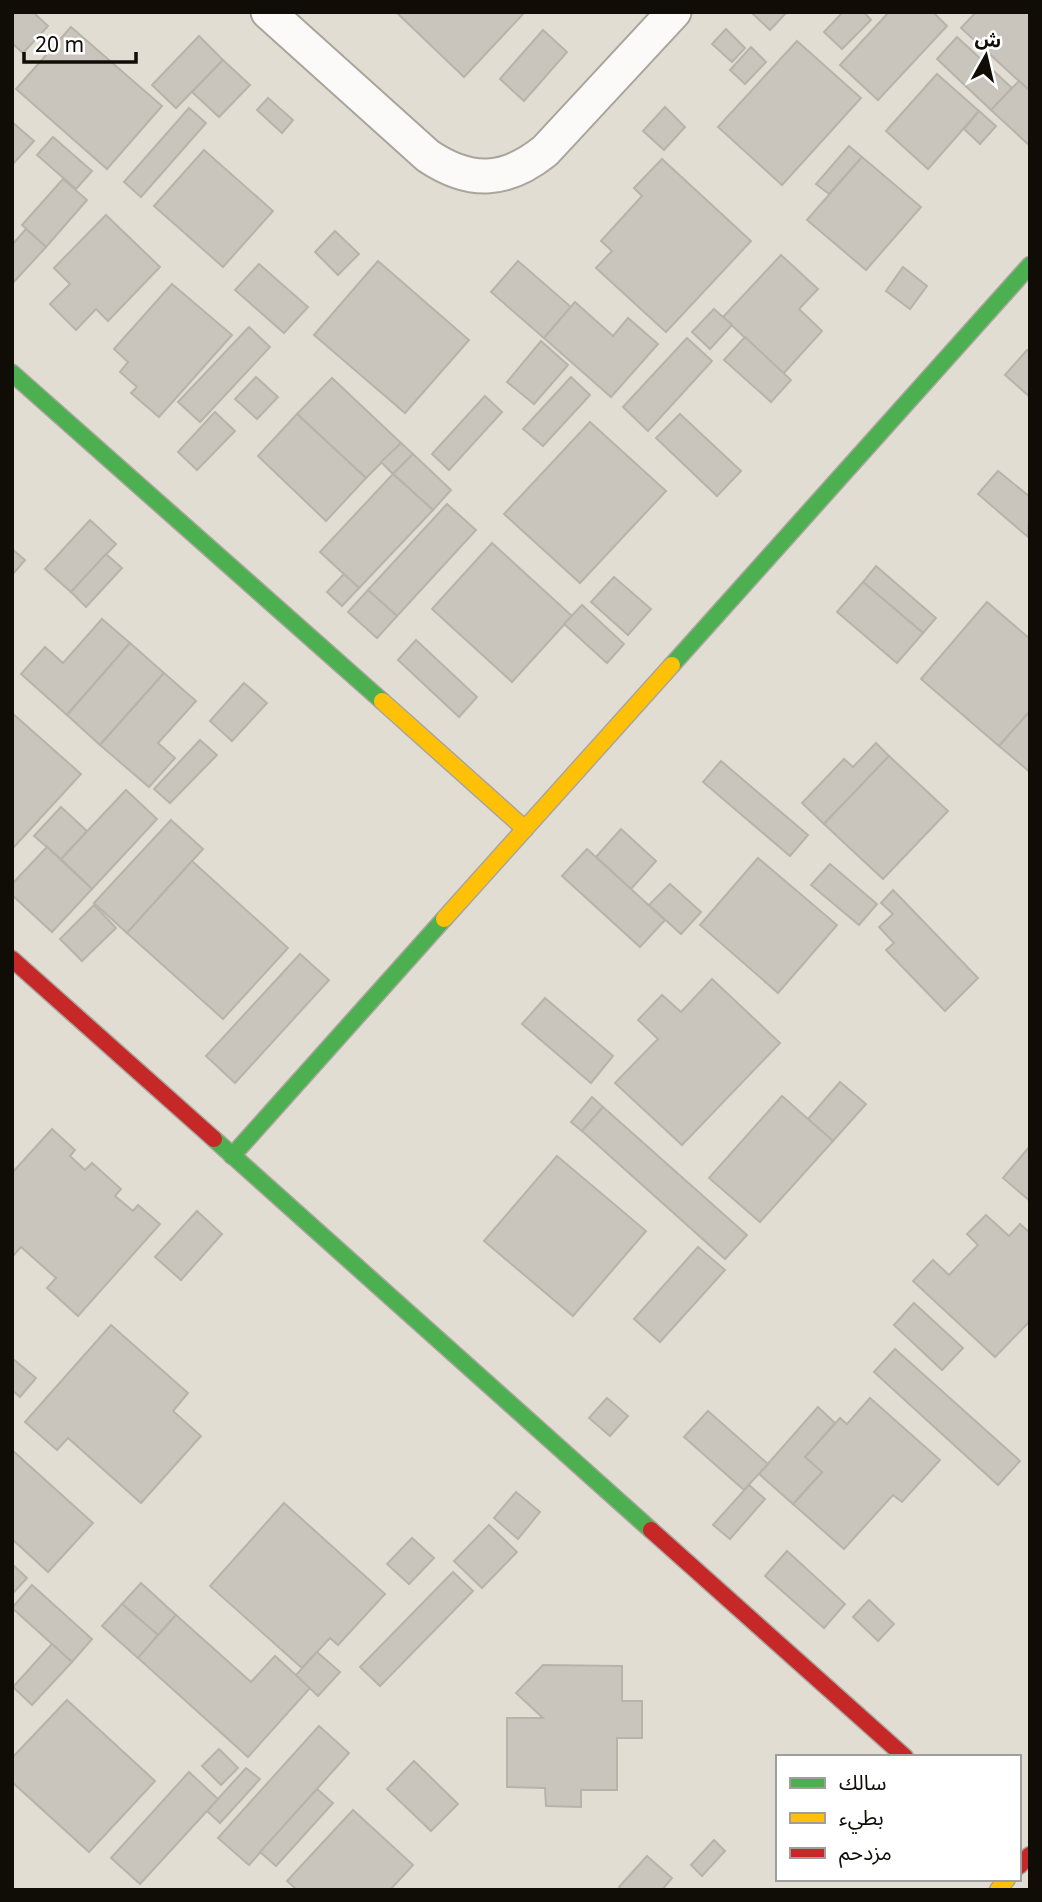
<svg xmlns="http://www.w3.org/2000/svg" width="1042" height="1902" font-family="'Noto Sans','Noto Sans Arabic',sans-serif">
<rect width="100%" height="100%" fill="#e2ddd3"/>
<g fill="#c9c5bd" stroke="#b7b3ab" stroke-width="2">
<path d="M15,12H33L48,26L23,53L12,43V15Z"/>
<path d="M396,12H525L464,77Z"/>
<path d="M751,12H787L770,30Z"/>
<path d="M843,12H864L871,20L842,49L824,32Z"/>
<path d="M889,12H933L947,26L878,100L840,65Z"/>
<path d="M976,12L1030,13V91L961,28Z"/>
<path d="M71,27L162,106L107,169L16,89Z"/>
<path d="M726,29L745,48L732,62L712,44Z"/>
<path d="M543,30L567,52L524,101L500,79Z"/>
<path d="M199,36L223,60L176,108L152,85Z"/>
<path d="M957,37L1012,88L991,110L937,59Z"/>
<path d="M797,41L861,98L782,185L718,127Z"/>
<path d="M751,47L766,62L745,84L730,70Z"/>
<path d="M223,60L250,85L219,117L192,92Z"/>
<path d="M937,74L979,111L928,169L886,131Z"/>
<path d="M1019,81L1030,91V146L991,110Z"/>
<path d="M268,98L293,120L282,133L257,110Z"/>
<path d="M665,107L685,127L664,150L643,131Z"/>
<path d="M189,108L206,123L141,197L124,182Z"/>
<path d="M979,111L996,126L980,144L964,129Z"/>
<path d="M12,122L34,141L12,165Z"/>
<path d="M53,137L92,171L76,189L37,155Z"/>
<path d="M849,146L862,157L829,194L816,184Z"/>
<path d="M204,150L273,211L223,267L154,206Z"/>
<path d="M862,157L921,207L866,270L807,220Z"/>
<path d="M662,159L751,241L666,332L596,268L612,251L601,241L642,196L634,188Z"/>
<path d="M63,179L87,200L46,247L22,225Z"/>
<path d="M106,215L160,267L108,321L96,309L76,330L50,304L70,284L54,268Z"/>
<path d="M26,229L46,247L12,284V245Z"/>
<path d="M335,231L359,254L338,275L315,252Z"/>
<path d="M781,255L818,289L799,309L822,331L783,374L723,317Z"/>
<path d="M378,261L469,340L405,413L314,335Z"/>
<path d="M518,261L571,307L544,338L491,292Z"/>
<path d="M259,264L308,307L284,333L235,290Z"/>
<path d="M903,267L927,286L910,309L886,291Z"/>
<path d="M172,284L232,335L159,417L131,393L137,387L120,372L128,362L114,349Z"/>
<path d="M575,302L613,336L628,318L658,344L611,397L544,338Z"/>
<path d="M714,309L732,325L710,349L692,332Z"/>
<path d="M249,327L270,347L200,422L178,402Z"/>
<path d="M745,337L791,380L771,402L724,360Z"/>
<path d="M687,338L712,361L648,431L623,407Z"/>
<path d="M541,341L568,365L534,404L507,382Z"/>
<path d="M1027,350L1030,352V397L1005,375Z"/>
<path d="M256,377L278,397L257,419L235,399Z"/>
<path d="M571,377L590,395L543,446L523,429Z"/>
<path d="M332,378L401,443L366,478L297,414Z"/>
<path d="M485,396L502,412L449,470L432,454Z"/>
<path d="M215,412L235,431L197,470L178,452Z"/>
<path d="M297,414L366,478L326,521L258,456Z"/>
<path d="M680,414L741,471L717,496L656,438Z"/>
<path d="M590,422L666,491L580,583L504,514Z"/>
<path d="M401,443L413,454L393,474L381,462Z"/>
<path d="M413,454L451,490L433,510L393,474Z"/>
<path d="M998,471L1030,497L1028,537L978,494Z"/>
<path d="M393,474L433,510L359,588L320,552Z"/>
<path d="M447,504L476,530L397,616L368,590Z"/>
<path d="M90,520L116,544L71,592L45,569Z"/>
<path d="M492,543L572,616L512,682L432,609Z"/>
<path d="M12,549L25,560L12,575Z"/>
<path d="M106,554L122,568L86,607L71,592Z"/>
<path d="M876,566L936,618L923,633L863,582Z"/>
<path d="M344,574L359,588L342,606L327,592Z"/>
<path d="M614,577L651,609L628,635L591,602Z"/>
<path d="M863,582L923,633L897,663L837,612Z"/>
<path d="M368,590L397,616L377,638L348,612Z"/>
<path d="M987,602L1030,639V711L999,746L921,679Z"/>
<path d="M582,605L624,644L607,663L564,624Z"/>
<path d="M102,619L130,643L67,715L21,674L45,647L63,663Z"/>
<path d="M416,640L477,697L459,717L398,660Z"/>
<path d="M130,643L164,673L100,745L67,715Z"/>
<path d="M164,673L196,701L158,743L175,758L149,787L100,745Z"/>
<path d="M244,683L267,703L232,741L210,721Z"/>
<path d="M1030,711V772L999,746Z"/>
<path d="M12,713L81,774L13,848L12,847Z"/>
<path d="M200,740L217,755L170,803L154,789Z"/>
<path d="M876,743L889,756L824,824L802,803L844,759L853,767Z"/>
<path d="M889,756L948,811L883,879L824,824Z"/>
<path d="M721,761L808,835L790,856L703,782Z"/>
<path d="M126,790L157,819L92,889L61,859Z"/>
<path d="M61,807L87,831L61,859L34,836Z"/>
<path d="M171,820L203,849L127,933L94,903Z"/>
<path d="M621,829L656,861L631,889L596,857Z"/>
<path d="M47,847L92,889L52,932L12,895V884Z"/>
<path d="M587,849L665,920L640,947L562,876Z"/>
<path d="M758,858L837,925L778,993L700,925Z"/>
<path d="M192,861L288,948L223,1019L127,933Z"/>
<path d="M830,864L877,904L859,925L811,885Z"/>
<path d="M670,884L701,912L681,934L649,905Z"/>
<path d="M893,890L978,978L945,1011L886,950L894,943L879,927L893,914L881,903Z"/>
<path d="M94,905L116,928L82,961L60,939Z"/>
<path d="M300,954L329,980L235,1083L206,1056Z"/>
<path d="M712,979L780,1043L682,1145L615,1083L658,1039L638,1020L662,995L681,1012Z"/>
<path d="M545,998L613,1056L591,1083L522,1024Z"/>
<path d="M840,1082L866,1104L833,1141L808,1119Z"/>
<path d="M782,1096L833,1141L760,1222L709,1178Z"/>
<path d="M592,1097L603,1107L582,1131L571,1122Z"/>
<path d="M603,1107L747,1235L725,1259L582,1131Z"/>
<path d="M52,1129L75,1150L70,1156L85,1170L92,1163L121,1189L115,1196L133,1211L138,1205L160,1224L78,1316L47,1288L56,1278L21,1247L12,1257V1173Z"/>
<path d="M1030,1146V1201L1003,1178Z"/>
<path d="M557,1156L646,1231L573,1316L484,1241Z"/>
<path d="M197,1211L222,1234L181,1280L155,1257Z"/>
<path d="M986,1215L1009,1236L1020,1224L1030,1233V1321L995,1357L913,1281L933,1260L949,1275L978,1245L967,1234Z"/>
<path d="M698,1247L725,1270L660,1342L634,1319Z"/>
<path d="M914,1303L963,1348L942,1370L894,1325Z"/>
<path d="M111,1325L188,1393L173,1411L201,1436L141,1503L68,1438L57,1450L25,1422Z"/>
<path d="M895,1349L1020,1461L998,1485L874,1372Z"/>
<path d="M12,1358L36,1378L20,1397L12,1390Z"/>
<path d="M607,1398L628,1416L610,1436L589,1418Z"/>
<path d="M870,1398L940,1460L902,1502L893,1495L844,1549L793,1504L822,1472L805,1457L840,1418L847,1424Z"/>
<path d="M818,1407L835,1423L805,1457L822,1472L793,1504L759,1474Z"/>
<path d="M708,1411L768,1464L744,1490L684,1437Z"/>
<path d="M12,1450L93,1523L48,1572L12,1539Z"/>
<path d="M749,1485L765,1499L730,1539L713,1525Z"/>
<path d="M516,1492L540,1512L518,1539L494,1518Z"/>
<path d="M284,1503L385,1594L338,1645L330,1638L302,1668L210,1586Z"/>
<path d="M489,1525L517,1552L482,1588L454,1561Z"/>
<path d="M412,1538L434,1558L409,1584L387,1564Z"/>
<path d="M787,1551L845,1604L824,1628L765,1576Z"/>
<path d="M12,1564L27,1578L13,1593L12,1592Z"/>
<path d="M453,1572L473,1591L380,1686L360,1667Z"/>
<path d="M141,1583L176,1615L158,1635L122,1604Z"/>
<path d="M32,1585L92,1639L72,1662L12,1608Z"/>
<path d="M869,1600L894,1624L878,1641L853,1617Z"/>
<path d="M122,1604L158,1635L138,1658L102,1626Z"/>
<path d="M176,1615L251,1682L275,1656L310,1688L248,1757L138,1658Z"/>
<path d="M52,1644L72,1662L32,1705L13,1687Z"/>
<path d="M317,1652L340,1672L318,1696L296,1675Z"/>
<path d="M543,1665L622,1666V1701H642V1738H617V1790H581V1807L546,1806L545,1788L507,1787V1718H543L516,1693Z"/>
<path d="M67,1700L155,1781L89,1852L12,1782V1758Z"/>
<path d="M319,1726L349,1753L249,1865L218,1838Z"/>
<path d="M219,1749L238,1768L221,1785L202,1766Z"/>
<path d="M414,1761L458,1804L431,1831L387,1789Z"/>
<path d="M246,1768L260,1779L220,1823L207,1811Z"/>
<path d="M189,1772L218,1799L140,1884L111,1858Z"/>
<path d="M317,1789L333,1803L276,1866L260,1852Z"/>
<path d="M353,1810L413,1865L390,1890H297L287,1881Z"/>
<path d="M714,1840L725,1851L702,1876L691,1865Z"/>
<path d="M647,1856L672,1878L662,1890H622L619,1887Z"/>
</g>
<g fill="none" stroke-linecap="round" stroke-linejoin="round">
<defs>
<path id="street" d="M268,12L428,156C470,184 505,183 545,151L674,12"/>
<g id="fast">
<path d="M12,373L382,701"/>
<path d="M672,665L1030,265"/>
<path d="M214,1139L651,1530"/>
<path d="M232,1156L444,919"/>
</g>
<g id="slow">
<path d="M382,701L525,829"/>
<path d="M444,919L672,665"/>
<path d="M998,1890L1007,1879"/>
</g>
<g id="jam">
<path d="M12,959L214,1139"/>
<path d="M651,1530L905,1757"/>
<path d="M1019,1866L1030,1855"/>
</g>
</defs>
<use href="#street" stroke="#a9a59d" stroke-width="37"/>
<use href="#fast" stroke="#a9a59d" stroke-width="19"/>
<use href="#slow" stroke="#a9a59d" stroke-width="19"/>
<use href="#jam" stroke="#a9a59d" stroke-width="19"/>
<use href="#street" stroke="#fbfaf8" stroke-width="33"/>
<use href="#fast" stroke="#4caf50" stroke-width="16"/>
<use href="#slow" stroke="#ffc107" stroke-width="16"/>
<use href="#jam" stroke="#c62828" stroke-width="16"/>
</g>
<rect width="1042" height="1902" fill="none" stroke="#100d07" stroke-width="28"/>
<rect x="776" y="1755" width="245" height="126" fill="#ffffff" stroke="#9f9e9c" stroke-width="2"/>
<rect x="790" y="1778" width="35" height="10" fill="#4caf50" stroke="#9f9e9c" stroke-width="2"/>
<text x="839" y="1790" font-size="21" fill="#100d07">سالك</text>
<rect x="790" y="1813" width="35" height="10" fill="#ffc107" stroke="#9f9e9c" stroke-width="2"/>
<text x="839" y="1825" font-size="21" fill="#100d07">بطيء</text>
<rect x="790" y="1848" width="35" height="10" fill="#c62828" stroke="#9f9e9c" stroke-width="2"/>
<text x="839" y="1860" font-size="21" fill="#100d07">مزدحم</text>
<g transform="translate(986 56) rotate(8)" stroke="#ffffff" stroke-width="5" paint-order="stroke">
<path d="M0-5L12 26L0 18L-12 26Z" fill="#100d07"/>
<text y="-10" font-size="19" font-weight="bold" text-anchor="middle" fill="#100d07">ش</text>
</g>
<path d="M24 52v10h112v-10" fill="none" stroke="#100d07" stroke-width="3.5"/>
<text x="35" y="52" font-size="21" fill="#100d07" stroke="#ffffff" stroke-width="5" paint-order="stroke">20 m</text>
</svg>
